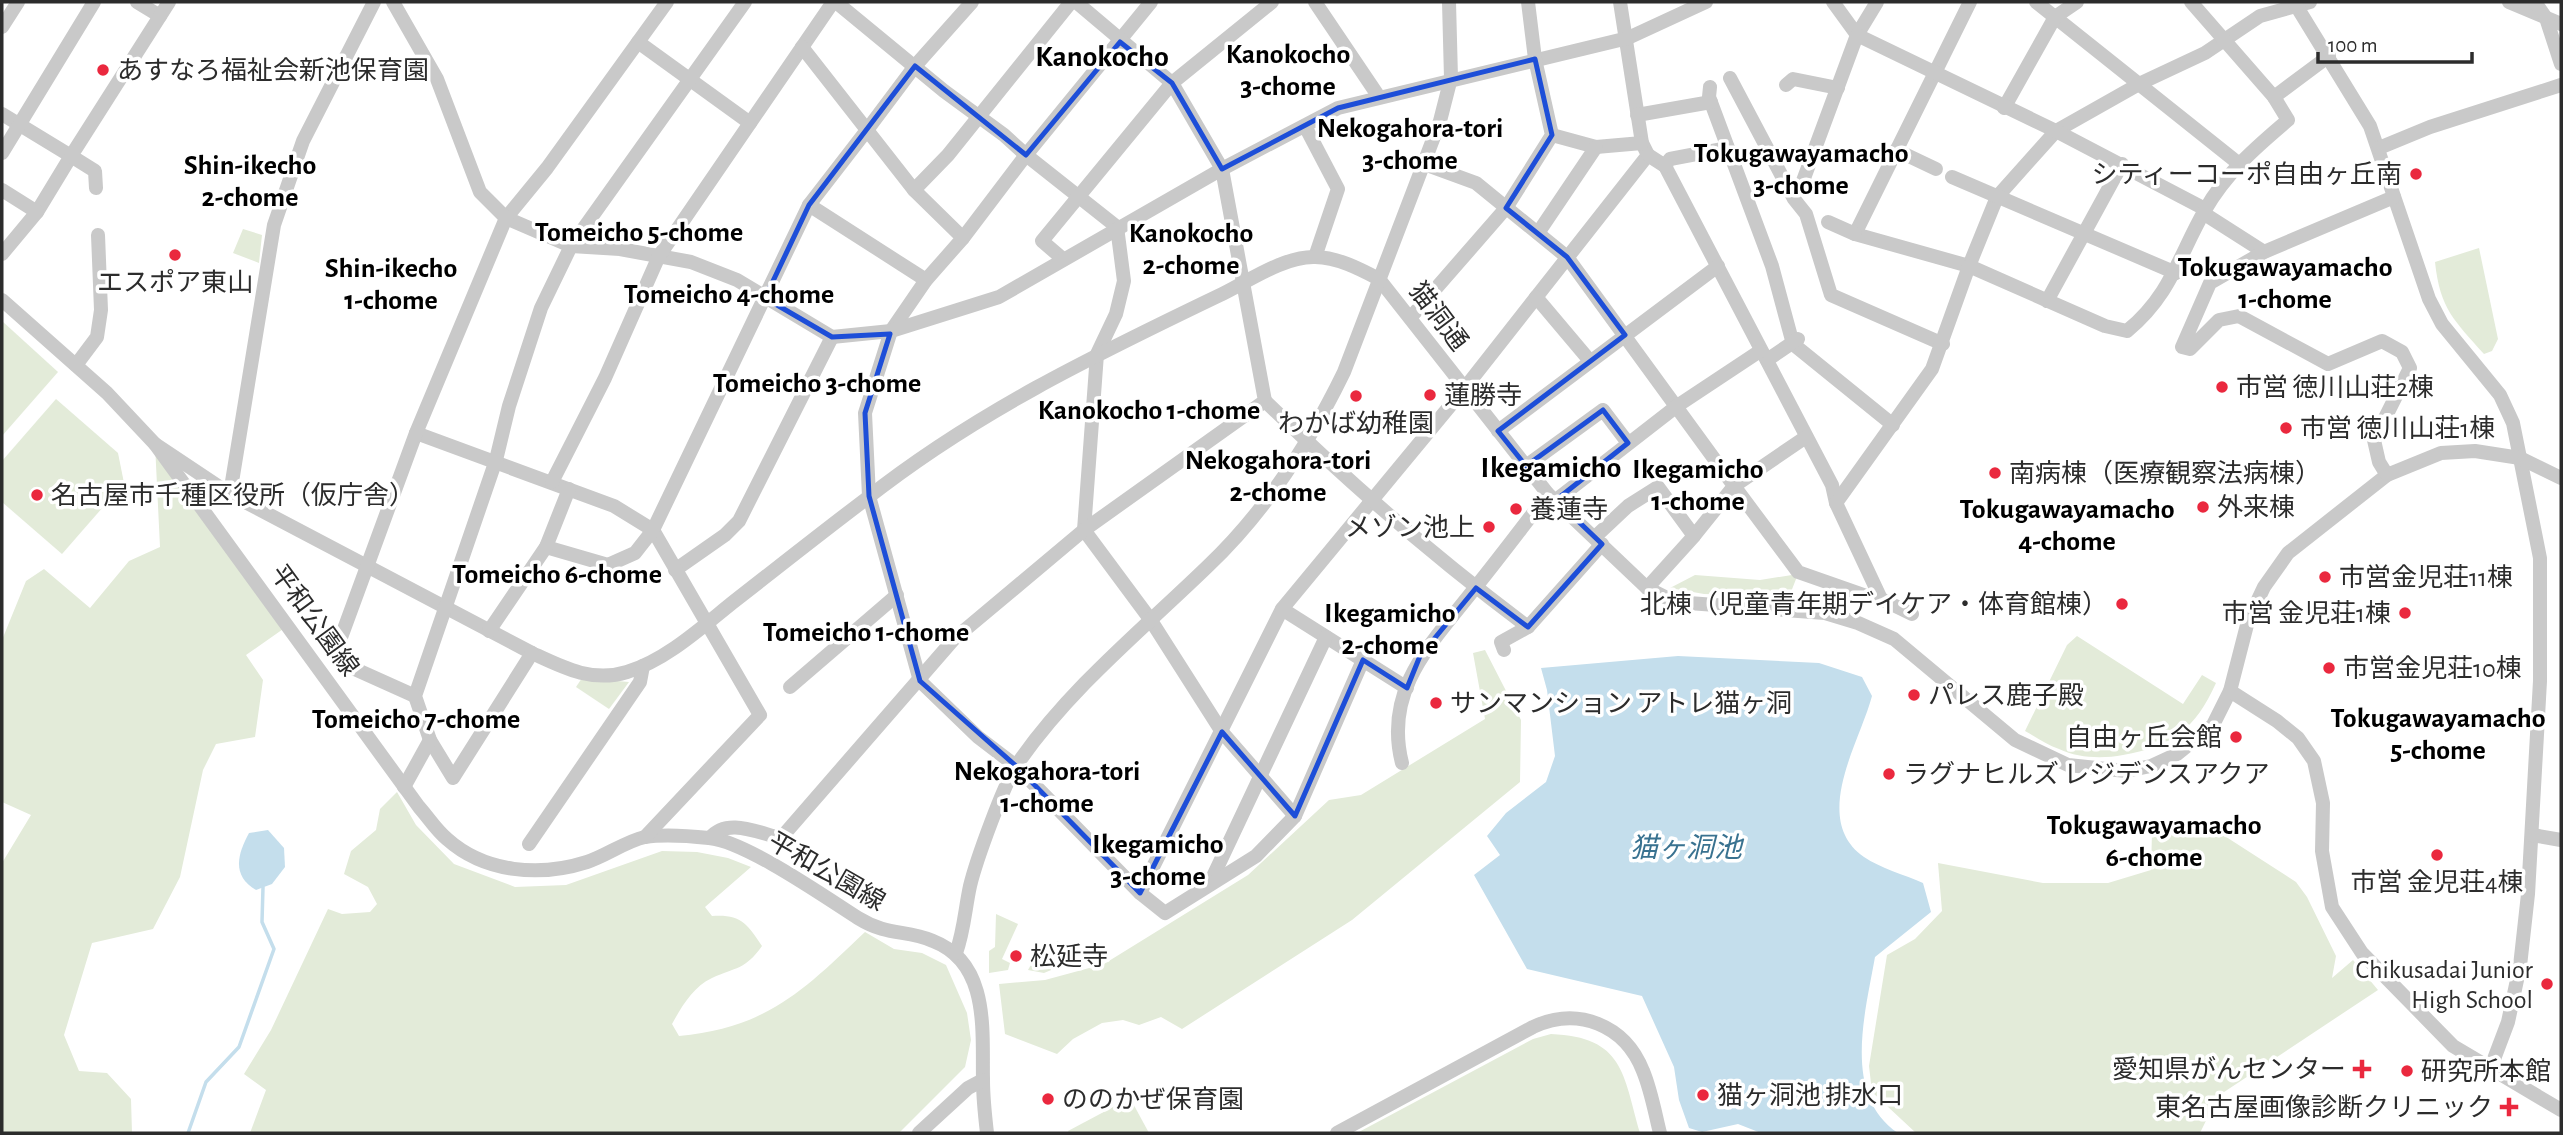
<svg xmlns="http://www.w3.org/2000/svg" width="2563" height="1135" font-family="'Alegreya Sans','Noto Sans JP',sans-serif">
<rect width="100%" height="100%" fill="#fff"/>
<g fill="#e3ebd9">
<path d="M243,229L262,235L259,263L233,253Z"/>
<path d="M2479,248L2498,339L2492,351L2484,354C2454,320 2440,309 2435,262Z"/>
<path d="M2,321L58,372L2,436Z"/>
<path d="M56,399L118,453L124,483L62,554L2,502V461Z"/>
<path d="M155,444L286,627L246,655L263,680L255,737L216,744L203,770L180,877L153,929L92,943L64,1035L79,1071L107,1073L131,1099L132,1133H2V863L31,815L2,802V640L26,581L44,569L90,608L129,561L160,547Z"/>
<path d="M1798,574L1789,597L1704,594L1670,588L1695,575L1760,580Z"/>
<path d="M2077,636L2183,704L2202,675L2216,683C2195,729 2173,746 2123,755C2102,759 2078,758 2059,749C2047,745 2036,737 2025,731L2067,645Z"/>
<path d="M1485,650L1521,720L1520,782L1352,920L1182,1029L1161,1017L1139,1025L1123,1020L1102,1023L1073,1039L1057,1054L1005,1034L999,984L1045,980L1104,964L1248,875L1329,800L1361,795L1485,719L1473,653Z"/>
<path d="M582,678L629,682L609,709L576,687Z"/>
<path d="M397,792L416,825L454,864L515,887L566,885L662,851L697,852L728,858L751,867L705,907L712,916C740,914 747,923 762,946C745,970 736,967 712,978C693,987 682,1006 672,1024L679,1036C767,1028 804,990 865,932L894,949L922,953L946,965L967,1013L971,1040L965,1067L899,1133H250L266,1090L244,1074L271,1030L328,909L342,914L370,912L377,904L368,887L344,874L351,851L376,830L380,809Z"/>
<path d="M2185,827L2220,833L2296,882L2307,897L2336,956L2332,978L2353,960L2378,990L2218,1096L2200,1133H1916L1872,1092L1869,1066L1887,955L1915,939L1942,911L1938,863L2043,883H2108L2151,870L2152,832Z"/>
<path d="M996,914L1018,924L1002,959L1010,963L1008,970L989,973V951L995,947Z"/>
<path d="M1058,941L1068,963L1044,973L1028,970L1038,952Z"/>
<path d="M1551,1034C1624,1037 1623,1074 1640,1133H1357L1533,1039Z"/>
<path d="M1130,1098L1149,1133H1069L1068,1131Z"/>
</g>
<g fill="#c4deec">
<path d="M1678,656L1819,663L1862,677L1872,696C1860,742 1810,819 1864,857C1880,868 1905,875 1923,883L1931,912L1875,957C1865,1014 1842,1095 1898,1133H1761L1738,1124L1702,1132L1689,1128L1679,1100L1674,1067L1642,996L1527,969L1474,875L1500,855L1487,836L1506,813L1546,782L1555,756L1547,690L1541,668Z"/>
<path d="M268,830L284,848L285,867L272,884L256,890C232,876 237,855 249,833Z"/>
</g>
<g fill="none" stroke-linecap="round" stroke-linejoin="round">
<path stroke="#c4deec" stroke-width="3.5" d="M188,1133L206,1082L239,1047L274,949L262,922L263,887"/>
<g stroke="#c9c9c9" stroke-width="14">
<path d="M137,2L160,16"/>
<path d="M667,2L547,168L506,218L571,246L620,249L691,262L737,280L832,337L739,521L725,535L675,570"/>
<path d="M836,2L944,91L1004,135L1026,155L1151,2"/>
<path d="M972,2L915,66L867,130L914,190L963,238L926,280L891,331L865,413L869,496L920,681L978,737L1016,766L1140,893L1282,609L1464,389L1648,155L1642,143L1620,2"/>
<path d="M1076,2L1172,83L1222,169L1338,108L1628,38L1706,2"/>
<path d="M1315,2L1379,97"/>
<path d="M1833,2L1857,35L1877,2"/>
<path d="M1970,2L1855,234L1969,266L1997,197L2056,131L2141,83L2205,53L2260,16L2310,2"/>
<path d="M2036,2L2238,163"/>
<path d="M2294,2L2370,126L2429,299L2442,324L2500,395L2513,423L2540,558V681L2528,894L2520,966L2508,1022L2491,1067"/>
<path d="M2509,2L2561,24"/>
<path d="M2535,2L2546,18L2561,64"/>
<path d="M2,27L18,2"/>
<path d="M638,42L750,123"/>
<path d="M1730,78L1794,199L1806,214L1831,295L1943,344"/>
<path d="M1786,85L1793,79L1838,88"/>
<path d="M1710,87L1709,97L1772,266L1793,344L1893,425"/>
<path d="M2274,97L2329,56"/>
<path d="M2004,108L2055,17L2077,2"/>
<path d="M2,114L71,156L37,212"/>
<path d="M1637,115L1711,102"/>
<path d="M1305,126L1338,189L1315,257"/>
<path d="M1552,135L1596,147L1642,143"/>
<path d="M2379,148L2430,127L2561,85"/>
<path d="M1896,150L1936,169"/>
<path d="M2,153L94,2"/>
<path d="M1648,155L1665,166L1832,485L1836,503L1881,599"/>
<path d="M1424,164L1476,183L1567,257L1734,486L1694,536L1658,487L1628,506L1595,537"/>
<path d="M1665,166L1670,159L1728,148"/>
<path d="M1952,177L2176,273"/>
<path d="M96,188L95,171L71,156L169,2"/>
<path d="M1800,189L1857,35L2056,131L2205,209"/>
<path d="M2,190L37,212L2,254"/>
<path d="M914,190L948,155L1071,2"/>
<path d="M809,205L926,280"/>
<path d="M2203,213L2264,252"/>
<path d="M1828,222L1855,234"/>
<path d="M1538,233L1596,147"/>
<path d="M963,238L1026,155L1117,227L1124,281L1116,314L1097,354L1084,530L1150,619L1222,732L1295,816"/>
<path d="M1063,259L1042,241L1172,83L1272,2"/>
<path d="M1536,297L1590,361"/>
<path d="M2,300L107,393L155,444L419,807C428,817 436,830 447,839C485,873 540,877 587,862C606,856 626,841 645,837C664,834 690,836 709,838C745,841 825,897 858,918C889,937 905,929 933,941C990,963 982,1031 983,1080C983,1098 985,1116 987,1133"/>
<path d="M2047,301L2122,164"/>
<path d="M1411,317L1506,208L1552,135L1535,59L1528,2"/>
<path d="M1767,360L1798,339"/>
<path d="M76,365L97,337L101,310L98,235"/>
<path d="M1265,401C1348,482 1436,558 1528,627"/>
<path d="M1498,431L1718,266"/>
<path d="M416,433L614,506L653,530L760,715L645,837"/>
<path d="M1806,437L1734,486L1798,572L1878,600L1881,599L1912,614"/>
<path d="M155,444L230,494L532,653C562,667 592,683 627,672C666,660 701,628 732,603C777,568 821,533 866,499C975,413 1093,356 1218,296C1246,283 1283,256 1315,257C1337,257 1360,269 1379,279L1548,494L1647,588L1675,602L1825,613L1858,623L1894,639L2015,740L2068,765L2126,771L2151,766L2177,754L2213,725L2230,691L2248,621L2264,587L2288,553L2387,475L2441,453L2475,451L2520,458L2561,478"/>
<path d="M1526,466L1603,410L1628,443"/>
<path d="M2387,475L2379,462L2374,440L2410,368L2402,352L2382,341L2328,364L2239,316L2219,320L2190,349L2182,347L2210,283L2264,252L2394,197"/>
<path d="M552,482L605,378L659,256L833,2"/>
<path d="M230,494L274,225L303,141L374,2"/>
<path d="M1556,500L1677,406L1760,351"/>
<path d="M1836,503L1932,369L1969,266L2105,326L2127,331C2171,295 2179,255 2205,210C2226,173 2256,147 2288,120L2274,97L2191,2"/>
<path d="M546,547L608,565L635,553L653,530L809,205L867,130L802,47"/>
<path d="M1647,588L1694,536"/>
<path d="M1282,609L1407,688"/>
<path d="M489,631L546,547L569,489"/>
<path d="M1504,650L1501,642L1528,627L1602,544"/>
<path d="M336,651L416,433L506,218L480,192L437,79L393,2"/>
<path d="M532,653L453,778L430,740L415,696L496,460L509,406L541,308L571,246L745,2"/>
<path d="M346,665L415,696"/>
<path d="M790,687L897,595"/>
<path d="M2230,691L2277,721L2298,738L2314,761L2323,803L2322,851L2332,907L2362,953L2453,1046L2561,1110"/>
<path d="M1402,763C1383,688 1433,642 1475,588C1500,557 1524,525 1548,494"/>
<path d="M404,787L430,740"/>
<path d="M2532,835L2561,840"/>
<path d="M710,838C727,817 758,833 781,838L954,639L1084,530L1265,401L1222,169L999,297L891,331L832,337"/>
<path d="M529,844L640,682L643,666"/>
<path d="M1209,885L1326,637"/>
<path d="M1140,893L1165,913L1256,856L1295,816L1363,660"/>
<path d="M956,953C964,931 965,909 970,886C976,861 1004,783 1018,763C1071,687 1142,630 1208,566C1266,511 1309,444 1344,372L1440,121L1451,78L1449,2"/>
<path d="M919,1133L968,1088L983,1080"/>
<path d="M1337,1133L1533,1027C1578,1006 1625,1025 1643,1071C1651,1090 1655,1113 1660,1133"/>
</g>
</g>
<path fill="none" stroke="#1d4ed8" stroke-width="5" stroke-linejoin="round" d="M1120,42L1172,83L1222,169L1338,108L1535,59L1552,135L1506,208L1567,257L1625,335L1498,431L1526,466L1603,410L1628,443L1556,500L1602,544L1528,627L1476,588L1420,656L1407,688L1363,660L1295,816L1222,732L1140,893L1016,766L920,681L869,496L865,413L890,334L832,337L765,298L809,205L915,66L1026,155Z"/>
<g fill="#ea283e" stroke="#fff" stroke-width="2.5">
<circle cx="103" cy="70" r="7"/>
<circle cx="2416" cy="174" r="7"/>
<circle cx="175" cy="255" r="7"/>
<circle cx="2222" cy="387" r="7"/>
<circle cx="1430" cy="395" r="7"/>
<circle cx="1356" cy="396" r="7"/>
<circle cx="2286" cy="428" r="7"/>
<circle cx="1995" cy="473" r="7"/>
<circle cx="37" cy="495" r="7"/>
<circle cx="2203" cy="507" r="7"/>
<circle cx="1516" cy="509" r="7"/>
<circle cx="1489" cy="527" r="7"/>
<circle cx="2325" cy="577" r="7"/>
<circle cx="2122" cy="604" r="7"/>
<circle cx="2405" cy="613" r="7"/>
<circle cx="2329" cy="668" r="7"/>
<circle cx="1914" cy="695" r="7"/>
<circle cx="1436" cy="703" r="7"/>
<circle cx="2236" cy="737" r="7"/>
<circle cx="1889" cy="774" r="7"/>
<circle cx="2437" cy="855" r="7"/>
<circle cx="1016" cy="956" r="7"/>
<circle cx="2547" cy="984" r="7"/>
<path d="M2358.5 1058.5h7v7h7v7h-7v7h-7v-7h-7v-7h7z"/>
<circle cx="2407" cy="1071" r="7"/>
<circle cx="1703" cy="1095" r="7"/>
<circle cx="1048" cy="1099" r="7"/>
<path d="M2505.5 1096.5h7v7h7v7h-7v7h-7v-7h-7v-7h7z"/>
</g>
<g text-anchor="middle" stroke-width="7" stroke-linejoin="round" paint-order="stroke">
<g font-size="26" fill="#2c2c2c" stroke="#fff" text-anchor="start">
<text x="117" y="79">あすなろ福祉会新池保育園</text>
<text x="2402" y="183" text-anchor="end">シティーコーポ自由ヶ丘南</text>
<text x="175" y="291" text-anchor="middle">エスポア東山</text>
<text x="2236" y="396">市営 徳川山荘2棟</text>
<text x="1444" y="404">蓮勝寺</text>
<text x="1356" y="432" text-anchor="middle">わかば幼稚園</text>
<text x="2300" y="437">市営 徳川山荘1棟</text>
<text x="2009" y="482">南病棟（医療観察法病棟）</text>
<text x="51" y="504">名古屋市千種区役所（仮庁舎）</text>
<text x="2217" y="516">外来棟</text>
<text x="1530" y="518">養蓮寺</text>
<text x="1475" y="536" text-anchor="end">メゾン池上</text>
<text x="2339" y="586">市営金児荘11棟</text>
<text x="2108" y="613" text-anchor="end">北棟（児童青年期デイケア・体育館棟）</text>
<text x="2391" y="622" text-anchor="end">市営 金児荘1棟</text>
<text x="2343" y="677">市営金児荘10棟</text>
<text x="1928" y="704">パレス鹿子殿</text>
<text x="1450" y="712">サンマンション アトレ猫ヶ洞</text>
<text x="2222" y="746" text-anchor="end">自由ヶ丘会館</text>
<text x="1903" y="783">ラグナヒルズ レジデンスアクア</text>
<text x="2437" y="891" text-anchor="middle">市営 金児荘4棟</text>
<text x="1030" y="965">松延寺</text>
<text x="2533" y="978" text-anchor="end">Chikusadai Junior<tspan x="2533" dy="30">High School</tspan></text>
<text x="2346" y="1078" text-anchor="end">愛知県がんセンター</text>
<text x="2421" y="1080">研究所本館</text>
<text x="1717" y="1104">猫ヶ洞池 排水口</text>
<text x="1062" y="1108">ののかぜ保育園</text>
<text x="2493" y="1116" text-anchor="end">東名古屋画像診断クリニック</text>
</g>
<g font-size="26" fill="#2c2c2c" stroke="#fff">
<text transform="translate(1439 316) rotate(53)" y="9">猫洞通</text>
<text transform="translate(315 620) rotate(54)" y="9">平和公園線</text>
<text transform="translate(827 871) rotate(30)" y="9">平和公園線</text>
</g>
<g font-size="28" font-weight="bold" fill="#000" stroke="#fff">
<text x="1288" y="63">Kanokocho<tspan x="1288" dy="32">3-chome</tspan></text>
<text x="1410" y="137">Nekogahora-tori<tspan x="1410" dy="32">3-chome</tspan></text>
<text x="1801" y="162">Tokugawayamacho<tspan x="1801" dy="32">3-chome</tspan></text>
<text x="250" y="174">Shin-ikecho<tspan x="250" dy="32">2-chome</tspan></text>
<text x="639" y="241">Tomeicho 5-chome</text>
<text x="1191" y="242">Kanokocho<tspan x="1191" dy="32">2-chome</tspan></text>
<text x="2285" y="276">Tokugawayamacho<tspan x="2285" dy="32">1-chome</tspan></text>
<text x="391" y="277">Shin-ikecho<tspan x="391" dy="32">1-chome</tspan></text>
<text x="729" y="303">Tomeicho 4-chome</text>
<text x="817" y="392">Tomeicho 3-chome</text>
<text x="1149" y="419">Kanokocho 1-chome</text>
<text x="1278" y="469">Nekogahora-tori<tspan x="1278" dy="32">2-chome</tspan></text>
<text x="1698" y="478">Ikegamicho<tspan x="1698" dy="32">1-chome</tspan></text>
<text x="2067" y="518">Tokugawayamacho<tspan x="2067" dy="32">4-chome</tspan></text>
<text x="557" y="583">Tomeicho 6-chome</text>
<text x="1390" y="622">Ikegamicho<tspan x="1390" dy="32">2-chome</tspan></text>
<text x="866" y="641">Tomeicho 1-chome</text>
<text x="2438" y="727">Tokugawayamacho<tspan x="2438" dy="32">5-chome</tspan></text>
<text x="416" y="728">Tomeicho 7-chome</text>
<text x="1047" y="780">Nekogahora-tori<tspan x="1047" dy="32">1-chome</tspan></text>
<text x="2154" y="834">Tokugawayamacho<tspan x="2154" dy="32">6-chome</tspan></text>
<text x="1158" y="853">Ikegamicho<tspan x="1158" dy="32">3-chome</tspan></text>
</g>
<g font-size="28" font-style="italic" fill="#397290" stroke="#fff">
<text x="1686" y="857">猫ヶ洞池</text>
</g>
<g font-size="30" font-weight="bold" fill="#000" stroke="#fff">
<text x="1102" y="66">Kanokocho</text>
<text x="1551" y="477">Ikegamicho</text>
</g>
</g>
<rect width="2563" height="1135" fill="none" stroke="#2c2c2c" stroke-width="7"/>
<path d="M2318 52v10h154v-10" fill="none" stroke="#2c2c2c" stroke-width="3.5"/>
<text x="2328" y="52" font-size="21" fill="#2c2c2c" stroke="#ffffff" stroke-width="5" paint-order="stroke">100 m</text>
</svg>
